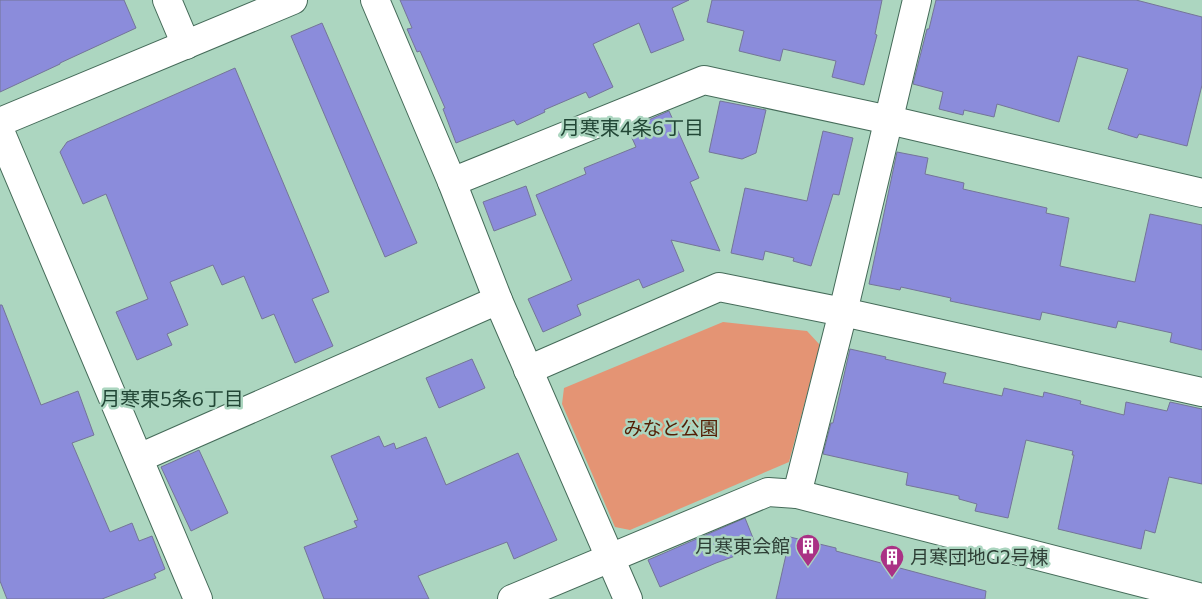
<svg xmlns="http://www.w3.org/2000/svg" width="1202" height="599" font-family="Commissioner,'Noto Sans JP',sans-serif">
<rect width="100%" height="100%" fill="#acd6c0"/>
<path fill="#e49474" d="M723,322L807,331L820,345L789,462L630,530L615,527L562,404L564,388Z"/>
<g fill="#8b8cdb" stroke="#747598">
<path d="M0,0H124L136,28L60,63V64L0,92Z"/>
<path d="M400,0H689L672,8L684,40L651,53L639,23L593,44L613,87L589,98L586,92L544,110L545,112L517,125L514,120L456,143L443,109L445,108L420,51L417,52L407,29L412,28Z"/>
<path d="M712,0H882L875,34L877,35L864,85L832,77L836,61L783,49L780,61L739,51L744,31L707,22Z"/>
<path d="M936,0H1136L1202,17V85L1187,146L1139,134L1137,138L1108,129L1128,69L1078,56L1059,122L997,104L994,117L964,110L963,115L939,109L943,92L913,84L927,29H929Z"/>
<path d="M322,23L417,243L385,257L291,36Z"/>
<path d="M235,68L329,292L312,299L333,346L295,363L274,314L262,319L244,276L222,285L213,265L170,282L188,325L167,334L172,345L137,360L116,312L148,299L106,194L83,204L60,152L67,142Z"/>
<path d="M720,101L766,110L756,153L742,159L709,152Z"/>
<path d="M669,111L699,178L690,182L720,251L671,240L684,271L643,288L639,279L577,305L581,315L543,332L528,299L572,280L536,195L586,174L584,168L636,147L628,129Z"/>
<path d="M823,131L853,138L839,195L833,194L811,266L793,261L794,258L765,251L763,260L731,253L745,188L807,201Z"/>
<path d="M897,152L928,158L925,174L964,183L963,189L1047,208L1046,213L1069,218L1060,266L1135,282L1150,214L1202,225V350L1170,342L1172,333L1118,321L1116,328L1042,312L1040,320L950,301L951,298L901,287L900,290L869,284Z"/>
<path d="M526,186L536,215L494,231L483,202Z"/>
<path d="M0,305H2L41,405L78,391L94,435L72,443L110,532L132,523L139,541L152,536L165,569L154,574L156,578L102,599H7L0,581Z"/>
<path d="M850,349L886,357L885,359L946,373L943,383L1002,396L1004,388L1043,397L1044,392L1081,401L1080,404L1124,415L1126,402L1167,411L1170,402L1202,409V484L1169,477L1155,533L1145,530L1141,549L1058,529L1074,455H1072L1073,451L1026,440L1008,518L975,511L977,504L959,499V496L906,485L908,473L823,454L831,423H833Z"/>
<path d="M472,359L485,388L439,408L426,378Z"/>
<path d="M379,436L384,447L394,443L396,449L426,437L446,485L518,453L557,540L514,559L507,542L418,576L429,599H324L304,547L357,527L354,521L358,520L331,456Z"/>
<path d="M199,450L228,513L191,531L161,467Z"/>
<path d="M745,518L757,548L716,563L660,587L648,560Z"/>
<path d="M790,537L836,548V551L986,591L985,599H776Z"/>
</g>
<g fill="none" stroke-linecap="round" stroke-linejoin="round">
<defs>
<g id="street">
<path d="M167,0L186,45"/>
<path d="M375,0L452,182L498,300L628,599"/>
<path d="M0,122L293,0"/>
<path d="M0,131L198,599"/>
<path d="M452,182L704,80L889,120L1202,193"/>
<path d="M528,370L719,287L843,312L1202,392"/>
<path d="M139,458L498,300"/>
<path d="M797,494L843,312L917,0"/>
<path d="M512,599L768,492L797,494L1202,598"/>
</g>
</defs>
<use href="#street" stroke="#456b59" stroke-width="30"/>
<use href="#street" stroke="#fff" stroke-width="28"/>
</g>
<defs>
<symbol id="building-pin" viewBox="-11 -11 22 30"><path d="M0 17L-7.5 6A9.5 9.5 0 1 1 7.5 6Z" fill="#aa3185" stroke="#acd6c0"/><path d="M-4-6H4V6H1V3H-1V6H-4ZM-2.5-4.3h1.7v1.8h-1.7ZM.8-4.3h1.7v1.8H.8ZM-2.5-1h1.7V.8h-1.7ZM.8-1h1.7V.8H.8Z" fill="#fff"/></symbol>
</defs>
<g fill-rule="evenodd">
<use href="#building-pin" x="794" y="532" width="28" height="38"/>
<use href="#building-pin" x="878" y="543" width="28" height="38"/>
</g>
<g text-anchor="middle" stroke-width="5" stroke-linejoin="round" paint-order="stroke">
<g font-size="19" fill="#541e04" stroke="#acd6c0">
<text x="671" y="435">みなと公園</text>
</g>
<g font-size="19" fill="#2f4037" stroke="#acd6c0" text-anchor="end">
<text x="790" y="553">月寒東会館</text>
<text x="910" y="564" text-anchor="start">月寒団地G2号棟</text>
</g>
<g font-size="20" fill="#224736" stroke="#acd6c0">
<text x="632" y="135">月寒東4条6丁目</text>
<text x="172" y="406">月寒東5条6丁目</text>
</g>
</g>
</svg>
